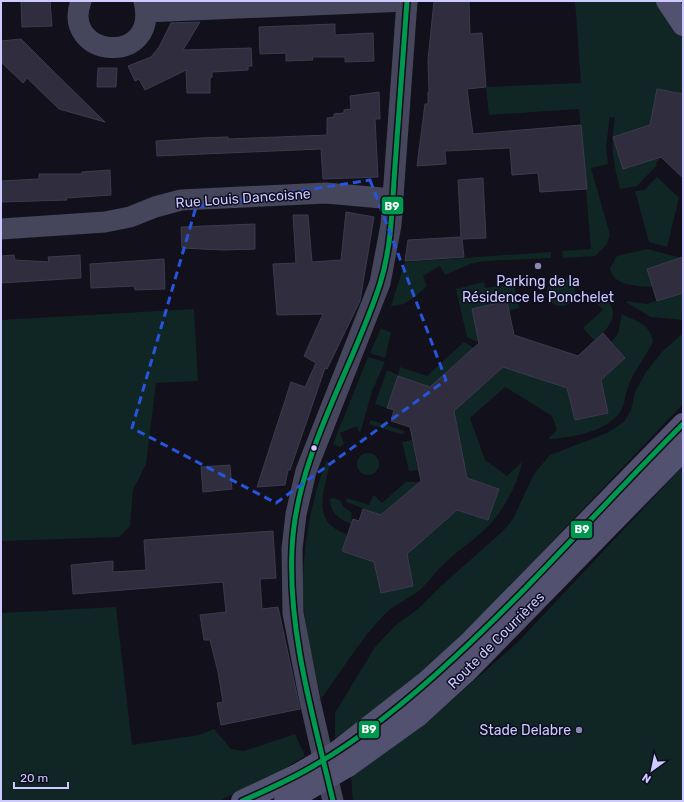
<svg xmlns="http://www.w3.org/2000/svg" width="684" height="802" font-family="Rubik,sans-serif">
<rect width="100%" height="100%" fill="#12101b"/>
<g fill="#0f2625">
<path d="M575,1H659L683,34V94L658,89L650,125L613,137L623,168L661,157L656,163L657,165L637,186L620,189C613,160 610,148 615,118L610,117L606,146L608,164L591,168L610,235L607,244L595,256L563,258L562,251L591,249L579,109L489,115L486,87L581,83Z"/>
<path d="M657,177L679,198L667,247L649,242L635,191L644,190Z"/>
<path d="M647,249L682,258L647,269L653,287C638,286 612,286 610,268L617,256Z"/>
<path d="M551,252V258L484,261L470,264L445,275L440,266L423,276L427,286C415,296 408,306 391,306L405,262Z"/>
<circle cx="561" cy="292" r="14"/>
<path d="M484,282L485,288L514,284L519,308L508,311L479,343L467,337L456,289Z"/>
<path d="M683,293V320L651,317L627,303V301L646,304Z"/>
<path d="M603,297C623,312 609,328 595,341L583,328L603,310L594,300Z"/>
<path d="M194,309L198,381L156,383L146,464L133,490L130,526L119,537L1,541V320Z"/>
<path d="M622,314C637,322 650,323 653,342C646,356 636,368 630,382C626,390 626,398 623,406C614,431 571,438 548,439L557,430L552,416L505,387L470,418L485,460L507,476L522,462C517,486 502,514 484,530C473,541 459,550 447,561C437,570 429,581 420,590C410,598 397,603 387,612C361,638 343,669 321,699C316,671 306,638 304,609C300,562 309,504 327,460L330,464C324,492 310,522 347,534L342,551L374,562L381,593L412,586L407,554L457,510L488,520L499,489L467,478L454,411L503,367L567,388L575,420L608,413L596,383L625,358L611,342L618,334Z"/>
<path d="M381,328L391,333L385,358L370,353Z"/>
<path d="M683,333V404L442,657L361,721L335,738V713L375,647L395,626L419,608L441,586L503,531L513,519L534,474L550,455L607,433L624,422L631,410L635,392L646,372L663,351Z"/>
<path d="M464,342L474,348L430,387L398,376L387,408L375,404L387,370L398,375L400,367L427,376Z"/>
<path d="M368,357L385,362L372,391L360,434L357,426L340,433L344,444L340,447L333,444Z"/>
<path d="M371,420L404,431L405,433L401,434L369,424Z"/>
<path d="M412,440L418,470L409,471L402,442Z"/>
<circle cx="368" cy="464" r="11"/>
<path d="M683,466V801H353L351,777L434,716L518,642Z"/>
<path d="M406,482H419L381,515L346,502L347,498L369,505L373,496H375L382,503Z"/>
<path d="M334,498L340,500L343,506L352,513L351,524C339,519 330,513 330,499Z"/>
<path d="M116,607L132,745L199,735L214,729L231,749L244,751L295,734L305,756L284,769L219,801H1V613Z"/>
</g>
<g fill="#2f2d3e" stroke="#3c3a50">
<path d="M21,1H50L52,26L22,27Z"/>
<path d="M434,1H469L470,34L482,33L486,87L467,89L473,134L581,125L587,189L540,192L538,173L512,175L510,148L445,151L446,164L417,166L425,104H428V92L429,91L428,60Z"/>
<path d="M200,22L183,50L251,48L252,66H248V70L212,72V77L210,78V93H187L186,70L145,90L139,79L135,81L128,66L151,57L159,47L171,23Z"/>
<path d="M335,24V35L373,33L374,61L345,62V57H312L313,60L286,61V53L260,54L259,27Z"/>
<path d="M21,39L52,70L105,122L59,109L27,78L23,83L1,62V41Z"/>
<path d="M98,68H117L116,87H97Z"/>
<path d="M657,89L683,94V178L661,157L623,169L613,137L650,125Z"/>
<path d="M379,92L380,119H375L378,177L323,179L321,149L157,156L156,141L200,138L228,137V139L327,135V118L334,117V114L344,113V110L351,109L350,96Z"/>
<path d="M110,170L111,195L66,198L67,200L1,202V181L39,179V174H82V172Z"/>
<path d="M483,178L486,238L462,239L464,257L405,261L408,240L461,237L458,180Z"/>
<path d="M346,212L374,217L360,301L327,369L325,368L290,470H288L285,485L257,487L291,382L305,387L316,363L304,356L323,314L277,315L273,264L296,263L293,215H308L312,262L341,260Z"/>
<path d="M255,224V249L224,250L182,248L181,227Z"/>
<path d="M14,255L15,260L49,262L48,257L80,255L81,278L1,283V256Z"/>
<path d="M683,257V293L657,301L647,269Z"/>
<path d="M164,259L165,289L135,290L134,286L91,288L90,264Z"/>
<path d="M507,301L514,335L578,356L603,333L625,358L601,380L608,413L575,420L567,388L503,367L454,411L467,478L499,489L488,520L457,510L407,554L413,586L381,593L374,562L342,551L353,519L359,521L363,509L381,515L421,481L410,427L391,421L394,410L387,408L398,376L430,387L479,343L472,309Z"/>
<path d="M230,465L232,489L203,492L201,467Z"/>
<path d="M273,531L276,578L260,579L262,609L278,607L300,709L221,725L217,703L223,702L218,672L210,640H204L200,615L226,612L223,582L73,594L71,565L113,561V572L146,570L144,540Z"/>
</g>
<g fill="none" stroke-linecap="round" stroke-linejoin="round">
<g stroke="#45455c" stroke-width="21">
<path d="M81,1C60,58 160,68 144,1"/>
<path d="M146,12L407,1"/>
<path d="M1,229L105,222L130,217L155,207L181,200L326,193L393,199"/>
<path d="M333,801L310,701L293,613L292,549L296,514L306,471L380,283L391,225L407,1"/>
</g>
<g stroke="#52516f" stroke-width="22">
<path d="M667,1L683,25"/>
<path d="M338,751L425,683L471,641L683,424"/>
<path d="M348,766L419,715L465,673L683,450"/>
<path d="M242,801L297,775"/>
<path d="M285,801L305,791"/>
</g>
<g stroke="#52516f" stroke-width="22">
<path d="M297,775L338,751"/>
<path d="M305,791L348,766"/>
</g>
<defs>
<g id="bus-1">
<path d="M242,801C267,790 292,779 315,765C367,735 413,696 456,656C536,582 607,500 683,424"/>
<path d="M333,801C314,719 288,634 292,549C296,456 352,371 380,284C392,246 392,205 395,166C399,111 403,56 407,1"/>
</g>
</defs>
<use href="#bus-1" stroke="#0e0c1f" stroke-width="8"/>
<use href="#bus-1" stroke="#00984d" stroke-width="5"/>
</g>
<path fill="none" stroke="#2654da" stroke-width="3" stroke-dasharray="8 5" stroke-linejoin="round" d="M370,180L446,380L276,503L132,428L196,207Z"/>
<g fill="#8b89af" stroke="#0e0c1f" stroke-width="1.5">
<circle cx="538" cy="266" r="4"/>
<circle cx="579" cy="730" r="4"/>
</g>
<circle fill="#cccaff" stroke="#0e0c1f" stroke-width="1.5" cx="314" cy="448" r="3.5"/>
<g text-anchor="middle" stroke-width="3" stroke-linejoin="round" paint-order="stroke">
<g font-size="14" fill="#cccaff" stroke="#0e0c1f">
<text transform="translate(243 198) rotate(-4)" y="5">Rue Louis Dancoisne</text>
<text transform="translate(496 640) rotate(-45)" y="5">Route de Courrières</text>
</g>
<g font-size="14" fill="#cccaff" stroke="#0e0c1f">
<text x="538" y="286">Parking de la<tspan x="538" dy="16">Résidence le Ponchelet</tspan></text>
<text x="571" y="735" text-anchor="end">Stade Delabre</text>
</g>
</g>
<g stroke="#0e0c1f" stroke-width="1.5">
<rect x="381" y="196" width="23" height="19" rx="4" fill="#00984d"/>
<rect x="570" y="520" width="23" height="19" rx="4" fill="#00984d"/>
<rect x="358" y="720" width="22" height="19" rx="4" fill="#00984d"/>
</g>
<g font-size="11" text-anchor="middle" font-weight="bold" fill="#fff">
<text x="392" y="210">B9</text>
<text x="582" y="533">B9</text>
<text x="369" y="733">B9</text>
</g>
<rect width="684" height="802" fill="none" stroke="#cccaff" stroke-width="4"/>
<g transform="translate(652 770) rotate(213)" stroke="#0e0c1f" stroke-width="3" paint-order="stroke">
<path d="M0-3L7 15L0 10L-7 15Z" fill="#cccaff"/>
<text y="-6" font-size="11" font-weight="bold" text-anchor="middle" fill="#cccaff">N</text>
</g>
<path d="M14 782v6h54v-6" fill="none" stroke="#cccaff" stroke-width="2"/>
<text x="20" y="782" font-size="12" fill="#cccaff" stroke="#0e0c1f" stroke-width="3" paint-order="stroke">20 m</text>
</svg>
